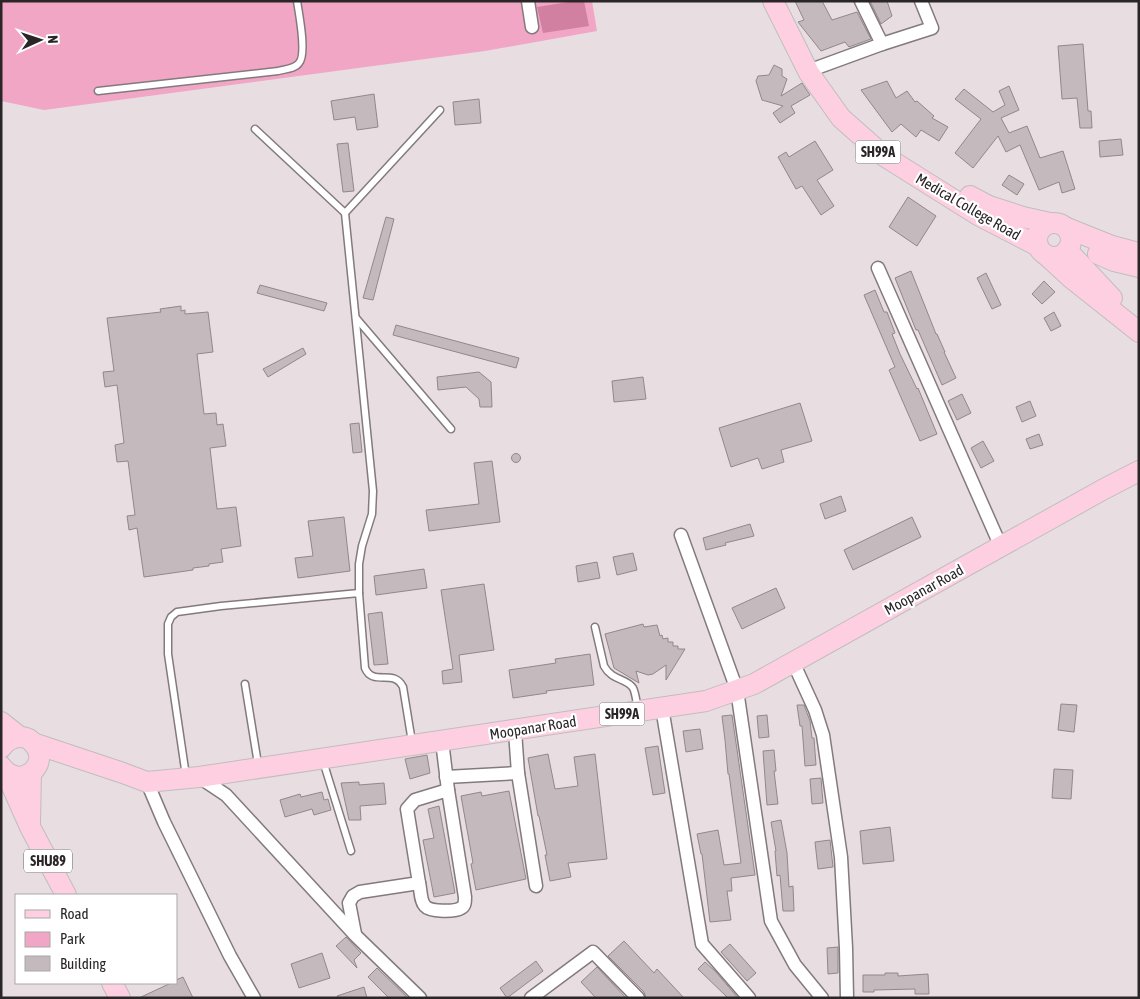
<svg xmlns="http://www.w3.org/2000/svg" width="1140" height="999" font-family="'Asap Condensed',sans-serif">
<rect width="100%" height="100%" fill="#e8dee1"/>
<path fill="#f0a6c4" d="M1,1H592L597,31L485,51L44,110L1,101Z"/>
<path fill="#d180a1" d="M575,1H584L589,26L543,33L537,7Z"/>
<g fill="#c4b9bd" stroke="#92888b">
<path d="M795,1H822L832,20L857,12L871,39L849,47L845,42L821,51L798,22L804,20Z"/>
<path d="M870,1H887L892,16L881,24Z"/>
<path d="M1083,44L1088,111H1091L1092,128H1080L1077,98L1062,99L1058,46Z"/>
<path d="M774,65L782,69V76L787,79L781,96L802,83L810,95L791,106L795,113L780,123L773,113L783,106L762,100L756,81L758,76L769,75Z"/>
<path d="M887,81L896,98L907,91L915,102L917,101L934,116L932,118L948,127L939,141L921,130L916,137L901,124L892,132L861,90Z"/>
<path d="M1009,86L1019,110L1001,118L1009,133L1027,126L1040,158L1063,151L1075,189L1062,193L1059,182L1039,190L1020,145L1006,152L998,136L973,168L955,153L981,119L955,99L964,89L993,112L1005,105L999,91Z"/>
<path d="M374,94L378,127L357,130L355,117L334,120L331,101Z"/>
<path d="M479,99L481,123L455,125L453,102Z"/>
<path d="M1121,139L1123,155L1100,157L1099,141Z"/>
<path d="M815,141L833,170L817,180L834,206L821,215L802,186L796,189L778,157L786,152L789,157Z"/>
<path d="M348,143L354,191L343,192L337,144Z"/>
<path d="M1009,175L1024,184L1017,195L1002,185Z"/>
<path d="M908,197L936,216L917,246L889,227Z"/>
<path d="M386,217L394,219L373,300L363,298Z"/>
<path d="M911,271L936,334H937L945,352H944L956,378L942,385L918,330H916L895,278Z"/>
<path d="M986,273L1001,305L992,309L977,278Z"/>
<path d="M1044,281L1055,292L1042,304L1032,294Z"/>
<path d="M260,285L327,303L324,311L257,293Z"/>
<path d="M875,290L884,312H887L895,333L892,334L900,354L917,389L918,388L937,434L920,441L889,370L895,367L864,295Z"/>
<path d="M181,306V311L185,310V314L208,312L213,352L197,354L204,414L216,413L217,425L223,424L226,446L210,448L217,509L236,507L241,546L221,549L223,562L209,564V566L193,568V570L144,577L137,528L129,530L127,516L135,515L128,461L117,462L115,445L124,443L117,385L105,387L103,372L114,371L107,318L161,312L160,309Z"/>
<path d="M1054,312L1061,326L1051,331L1044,318Z"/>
<path d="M396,325L519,358L516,368L393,335Z"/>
<path d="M303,348L306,354L268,377L263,369Z"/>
<path d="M479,372L491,382L492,407H480L479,399L466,387L438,390L437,377Z"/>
<path d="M643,377L646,399L614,402L612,381Z"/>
<path d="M962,394L971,413L957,420L948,401Z"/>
<path d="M1030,401L1036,416L1022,422L1016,407Z"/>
<path d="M800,403L812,441L781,450L784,462L762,469L758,458L731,467L719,428Z"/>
<path d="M359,423L362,452L353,453L350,424Z"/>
<path d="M1039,434L1043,445L1030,449L1026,439Z"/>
<path d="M983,441L994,461L981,468L971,448Z"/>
<circle cx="516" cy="458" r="4.5"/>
<path d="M492,461L500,522L429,531L426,510L479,504L474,463Z"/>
<path d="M841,496L846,511L825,519L820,504Z"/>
<path d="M344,517L350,571L298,578L295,558L313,556L308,521Z"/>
<path d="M912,517L921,537L853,570L844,550Z"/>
<path d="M750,524L754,536L725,543L726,545L706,550L703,538Z"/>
<path d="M633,553L637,570L617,575L613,557Z"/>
<path d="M597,562L600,578L578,582L576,566Z"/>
<path d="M424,569L427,588L376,595L374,576Z"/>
<path d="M484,584L494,650L459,655L462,682L443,684L442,671L453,669L441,590Z"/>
<path d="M776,588L785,608L742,629L732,608Z"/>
<path d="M382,612L388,664L374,665L368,614Z"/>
<path d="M643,624L644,627L657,625L660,636L662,635L663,639L668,638V642H673V646H678V649H685L666,680V665L653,674L648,675L636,671L639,683L614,668L605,634Z"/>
<path d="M590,654L594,685L546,691L547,693L513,698L509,670L556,663L555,659Z"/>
<path d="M1061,704L1077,705L1074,732L1058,730Z"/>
<path d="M797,705H804L810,721L812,738H814L816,765L805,766L802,726H800Z"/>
<path d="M732,715L755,875L731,878L732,891H727L731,920L710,922L702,854H701L697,834L718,830L724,865L741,863L729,774H728L725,740L722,716Z"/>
<path d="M767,715L769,737L759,738L757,716Z"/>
<path d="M700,729L703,749L686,752L683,731Z"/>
<path d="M658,746L665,793L653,795L645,748Z"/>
<path d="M774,750L776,771H774L778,804L767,805L763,751Z"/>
<path d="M548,754L555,789L578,786L574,757L595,754L607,859L568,863L571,877L550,881L545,855H547L539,816H538L528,758Z"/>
<path d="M427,755L430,773L410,779L405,759Z"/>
<path d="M1054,769L1073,770L1071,799L1052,798Z"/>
<path d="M821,778L823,803L812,804L810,779Z"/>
<path d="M359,782V785L384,783L386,804L360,806L361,820H349L341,783Z"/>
<path d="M509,791L526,879L476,890L471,864L473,863L461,796L481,792L482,796Z"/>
<path d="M322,792L324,800L328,799L331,810L314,815L312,809L285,817L280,800L300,794L301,797Z"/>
<path d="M439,806L455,893L434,897L423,840L434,838L428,809Z"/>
<path d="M781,820L787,853L789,887L793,886L794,911H783L780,875L777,876L775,851H776L771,822Z"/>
<path d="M890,827L894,861L863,864L860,831Z"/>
<path d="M830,840L833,867L818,869L815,842Z"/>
<path d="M346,937L361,953L354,960L357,968L336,946Z"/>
<path d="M624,941L654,973L657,969L684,998H646L644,992L608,956Z"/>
<path d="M730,944L756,973L747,981L721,952Z"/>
<path d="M838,947V973L828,974L827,948Z"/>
<path d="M322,953L330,978L299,988L291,964Z"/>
<path d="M536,961L543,971L507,998L500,988Z"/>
<path d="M705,962L716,972L738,998H728L698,969Z"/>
<path d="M597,967L626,998H596L581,982Z"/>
<path d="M377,968L408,998H389L368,977Z"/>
<path d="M885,973H898V976L928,974L929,994H915V989L874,990V992H863V975H885Z"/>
<path d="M183,977L193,998H139L171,983H176V980Z"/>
<path d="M364,987L367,998H338L337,996Z"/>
</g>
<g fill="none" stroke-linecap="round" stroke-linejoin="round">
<defs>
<g id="lane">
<path d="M98,91L278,71C285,69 295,69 299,63C307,54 299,14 297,1"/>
<path d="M255,129L345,213L373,491L372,514L362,546L359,564V593"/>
<path d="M345,213L440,110"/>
<path d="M356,318L451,429"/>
<path d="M595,627L604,666C612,681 627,678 633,688C636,694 636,702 638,708"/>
<path d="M245,684L258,764"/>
<path d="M323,761L351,851"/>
<path d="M186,776L168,654V624L171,617L177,612L221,606L359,593L365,668C373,687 394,668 403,687L412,742"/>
</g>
<g id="street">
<path d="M528,1L532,27"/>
<path d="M861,1L882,44"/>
<path d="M809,73L819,67L882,44L932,28L921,1"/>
<path d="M878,268L1001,547"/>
<path d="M681,535L737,690L771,921L795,965L822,998"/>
<path d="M793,662L815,710L823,735L841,857L846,948L847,998"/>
<path d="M662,708L702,944L749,998"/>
<path d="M515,731L518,773L536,886"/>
<path d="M199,777L226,795L356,936L420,998"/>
<path d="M446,777L518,773"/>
<path d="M147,782L164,822L230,956L254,998"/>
<path d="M419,883C421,890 420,901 425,906C430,912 455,912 461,908C465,906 465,902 465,897L448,790"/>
<path d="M355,934L349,903L353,896L360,892L419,883L407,809L415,800L448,790L442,741"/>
<path d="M531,998L593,952L638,998"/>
</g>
<g id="primary">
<path d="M773,1L809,73L841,118L884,156L978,215L1038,246"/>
<path d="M970,196L989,206L1023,217L1050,223"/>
<circle cx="1054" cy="240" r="17"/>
<path d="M1067,228L1112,246L1139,253"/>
<path d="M1067,250L1112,298"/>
<path d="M1098,254L1114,261L1139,267"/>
<path d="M1046,255L1071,278L1139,332"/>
<path d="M1,722L20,737"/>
<path d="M33,743L123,773L147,782L199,777L706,701L754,684L1104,489L1139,471"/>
<path d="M1,748C6,741 12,737 21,737C26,737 31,740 34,744C52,765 19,792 1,766"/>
<path d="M5,771L30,827L66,895"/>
<path d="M30,822L31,773"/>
<path d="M112,983L120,998"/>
</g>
</defs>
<use href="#lane" stroke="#837a7d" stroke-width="9"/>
<use href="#street" stroke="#837a7d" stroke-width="15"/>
<use href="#primary" stroke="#bfbebe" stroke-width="22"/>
<use href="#lane" stroke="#fff" stroke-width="6"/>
<use href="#street" stroke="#fff" stroke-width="12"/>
<use href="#primary" stroke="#fecee1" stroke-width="20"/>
</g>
<g text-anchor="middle" stroke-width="4.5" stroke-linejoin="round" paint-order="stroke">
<g fill="#fff" stroke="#6a6768" stroke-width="1">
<rect x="855.5" y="140.5" width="45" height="23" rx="4"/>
<rect x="599.5" y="702.5" width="45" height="23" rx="4"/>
<rect x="24" y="849.5" width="48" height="23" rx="4"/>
</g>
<g font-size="14" font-weight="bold" fill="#2a2628">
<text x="878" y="157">SH99A</text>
<text x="622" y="719">SH99A</text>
<text x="48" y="866">SHU89</text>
</g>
<g font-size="15" fill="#2a2628" stroke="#fff">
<text transform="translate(968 207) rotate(30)" y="5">Medical College Road</text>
<text transform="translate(924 590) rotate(-29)" y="5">Moopanar Road</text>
<text transform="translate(533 728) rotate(-9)" y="5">Moopanar Road</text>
</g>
</g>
<rect width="1140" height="999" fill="none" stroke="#2a2628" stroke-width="5"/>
<rect x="15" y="894" width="162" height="90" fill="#ffffff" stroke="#aaa8a9"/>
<rect x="25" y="910" width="25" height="8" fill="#fecee1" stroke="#aaa8a9"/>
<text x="60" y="919" font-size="15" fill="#2a2628">Road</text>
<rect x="25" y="932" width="25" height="15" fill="#f0a6c4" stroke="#aaa8a9"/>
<text x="60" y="944" font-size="15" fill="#2a2628">Park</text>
<rect x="25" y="956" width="25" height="15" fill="#c4b9bd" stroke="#aaa8a9"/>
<text x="60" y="969" font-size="15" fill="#2a2628">Building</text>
<g transform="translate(40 40) rotate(87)" stroke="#ffffff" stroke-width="4" paint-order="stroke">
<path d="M0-4L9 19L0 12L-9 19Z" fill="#2a2628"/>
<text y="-8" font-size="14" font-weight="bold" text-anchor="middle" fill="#2a2628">N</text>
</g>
</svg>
